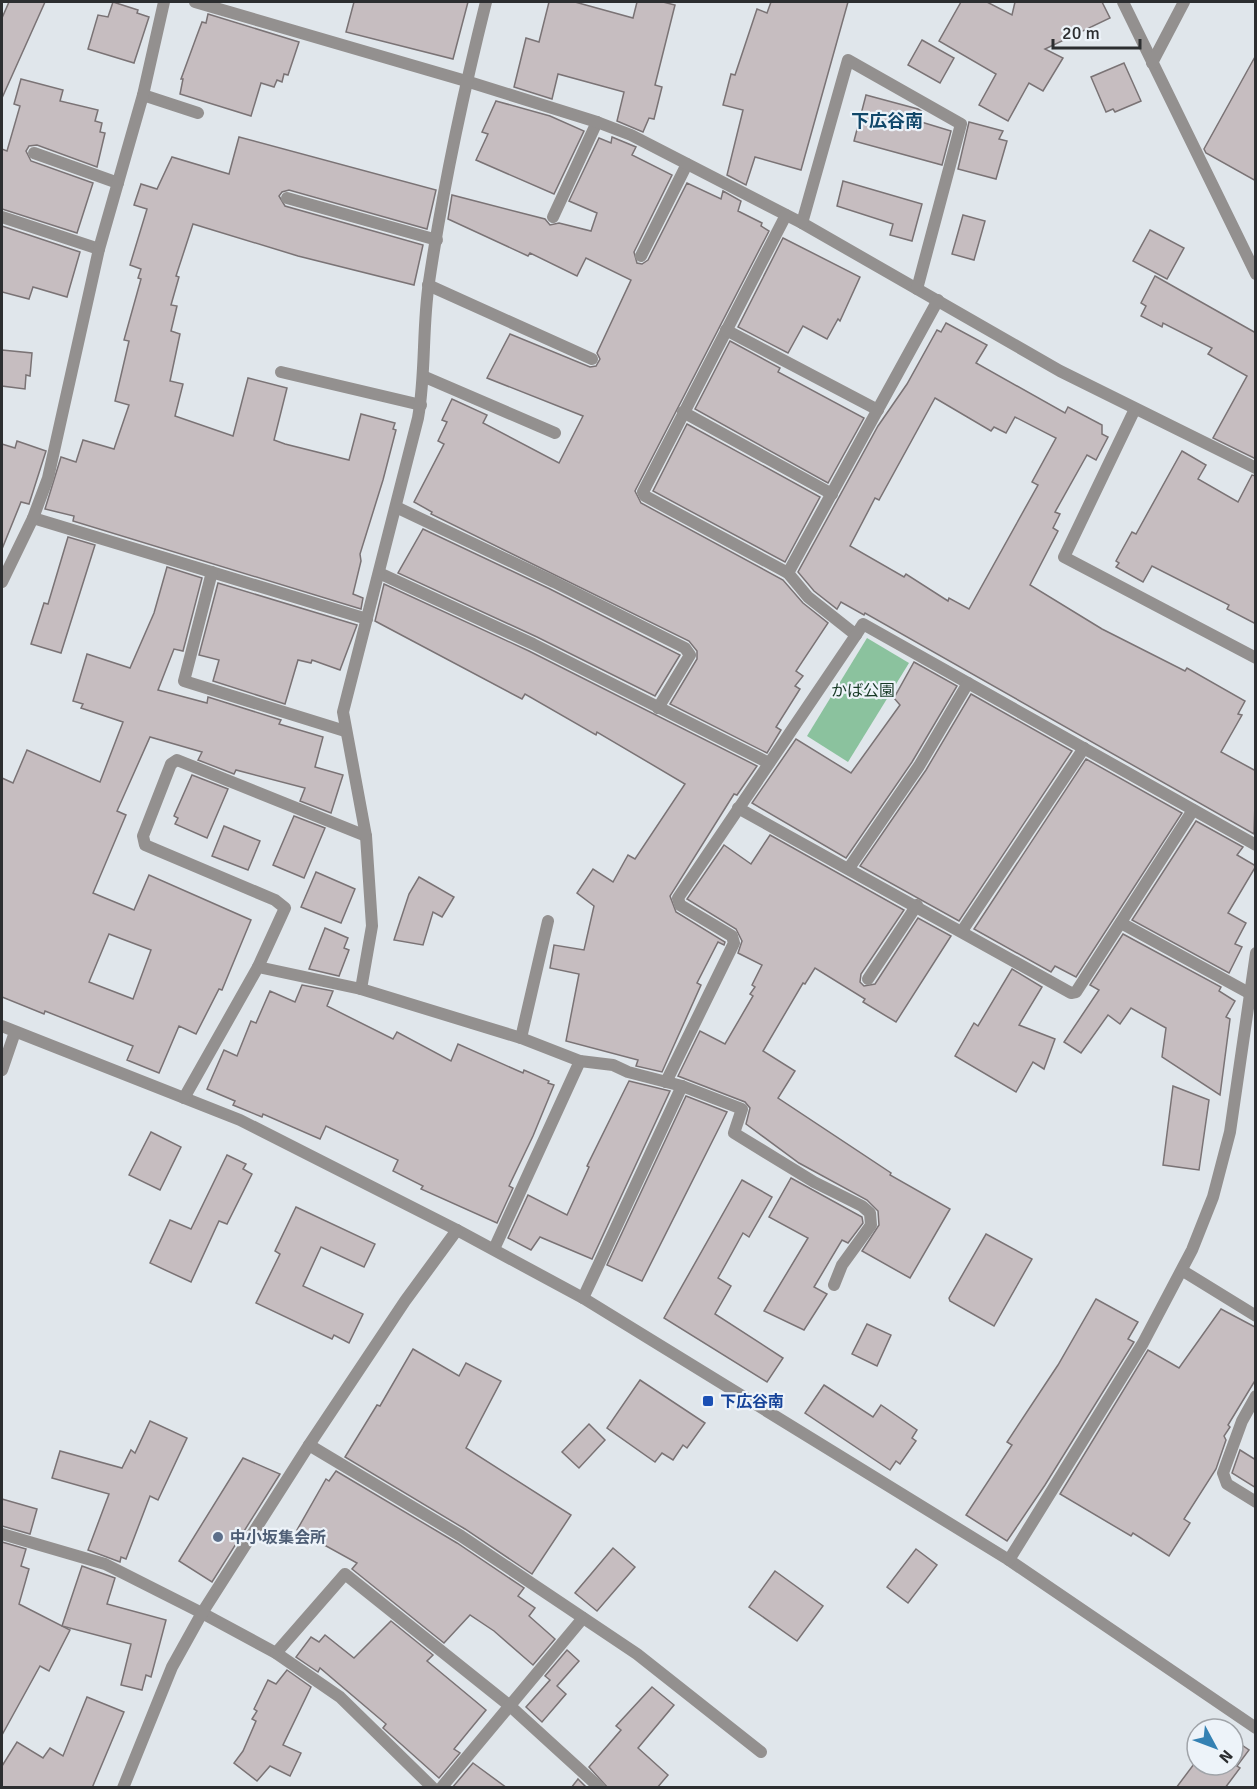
<svg xmlns="http://www.w3.org/2000/svg" width="1257" height="1789" font-family="Signika,'Noto Sans JP',sans-serif">
<rect width="100%" height="100%" fill="#e0e6eb"/>
<path fill="#8bc29e" d="M867,638L909,663L848,762L807,736Z"/>
<g fill="#c6bdc0" stroke="#7a7375" stroke-width="1.5" fill-rule="evenodd">
<path d="M9,2H45L2,98V18Z"/>
<path d="M113,2L138,10L137,13L149,17L134,63L88,49L98,15L108,17Z"/>
<path d="M354,2H468L453,59L346,32Z"/>
<path d="M549,2H575L633,18L637,2H663L675,5L655,85L662,87L654,119L649,118L643,132L617,121L624,92L558,74L552,99L514,87L526,38L539,42Z"/>
<path d="M771,2H848L801,170L755,157L746,185L727,175L743,110L723,105L731,74L735,75L757,9L767,13Z"/>
<path d="M961,2H987L1012,15L1015,2H1102L1110,18L1045,49L1063,58L1043,91L1029,83L1008,121L979,105L996,74L939,41Z"/>
<path d="M208,14L299,42L288,75L284,74L282,82L277,80L274,87L261,83L251,116L180,94L183,79H181L196,38L202,22L206,23Z"/>
<path d="M922,40L954,58L940,83L908,65Z"/>
<path d="M1256,55V181L1206,153L1204,149Z"/>
<path d="M1124,63L1141,101L1115,112L1113,109L1106,112L1091,77Z"/>
<path d="M21,79L63,90L60,101L98,110L95,121L102,123L100,132L105,133L97,167L37,145L29,146L26,151L31,161L93,183L77,233L2,209V149L7,151L20,106L14,104Z"/>
<path d="M866,95L918,109L923,112L918,121L951,131L942,165L854,141Z"/>
<path d="M496,101L550,116L584,131L554,194L476,160L488,134L482,132Z"/>
<path d="M969,122L1003,131L999,139L1007,141L996,179L958,169Z"/>
<path d="M239,137L436,190L427,229L289,190L282,192L279,196L285,206L423,245L414,285L298,256L193,224L176,276L179,277L171,305L177,306L171,331L180,334L170,381L183,384L175,416L233,436L248,378L287,388L274,440L285,444L349,460L361,414L395,423L393,429L396,430L383,480L360,554L361,561L353,594L363,598L361,609L73,521L74,516L45,509L61,457L76,462L83,440L114,449L129,405L115,401L129,341L124,340L141,279L138,278L141,269L130,265L147,209L134,205L141,184L157,189L172,157L229,174Z"/>
<path d="M612,137L636,147L632,155L672,175L634,252L637,263L642,264L648,260L687,183L721,199L723,191L741,201L738,211L762,223L761,226L769,231L635,491L641,503L783,580L803,603L828,623L796,671L803,676L795,686L800,689L776,727L781,730L767,753L670,704L697,659V651L689,641L431,514L432,512L414,502L444,444L438,441L447,422L442,420L452,399L487,415L483,423L559,463L583,416L487,378L510,334L590,367L596,366L600,359L597,353L631,280L586,258L577,276L530,253L528,256L448,219L452,195L545,219L550,225L559,223L591,231L597,213L569,201L599,138L611,143Z"/>
<path d="M843,181L922,204L912,241L890,235L893,224L837,206Z"/>
<path d="M963,215L985,221L974,260L952,254Z"/>
<path d="M2,226L80,252L67,297L33,287L29,299L2,292Z"/>
<path d="M1150,230L1184,248L1167,279L1133,261Z"/>
<path d="M783,238L860,277L840,321L838,319L827,339L803,326L788,353L738,327Z"/>
<path d="M1155,276L1256,333V459L1213,438L1247,376L1208,354L1212,348L1163,323L1162,327L1141,316L1146,306L1141,303Z"/>
<path d="M946,323L987,345L976,363L1065,413L1068,407L1102,425V434L1108,437L1096,460L1087,455L1055,512L1060,514L1053,528L1058,531L1030,585L1102,629L1185,671L1187,668L1245,701L1238,714L1242,715L1221,752L1256,771L1254,834L865,613L864,615L841,602L837,609L814,591L798,572L878,426L907,384L937,330L941,332ZM935,398L991,431L994,427L1006,433L1015,417L1056,438L1032,482L1038,485L969,609L949,598L948,601L906,574L904,577L850,546L875,498L879,500Z"/>
<path d="M730,341L780,368L778,372L864,418L828,483L695,409Z"/>
<path d="M2,350L32,353L30,376L26,375L25,389L2,386Z"/>
<path d="M687,424L820,497L785,562L653,491Z"/>
<path d="M17,441L46,451L29,504L21,502L2,549V444L15,448Z"/>
<path d="M1182,451L1206,465L1198,479L1238,502L1252,475L1256,476V624L1227,609L1229,605L1152,566L1143,582L1116,567L1119,563L1116,561L1132,532L1136,534Z"/>
<path d="M423,529L550,589L680,655L655,696L537,637L398,573Z"/>
<path d="M68,537L95,545L61,653L31,644L44,603L48,604Z"/>
<path d="M167,567L202,578L183,651L174,649L158,690L207,703L208,697L281,720L279,724L323,737L315,767L343,775L331,813L300,801L305,788L236,770L234,774L198,760L202,752L150,737L117,811L126,815L93,893L134,910L149,875L251,920L222,990L219,989L196,1034L179,1026L159,1073L127,1060L133,1046L45,1011L44,1014L2,997V778L13,783L27,750L100,782L123,722L81,708L83,704L73,701L87,654L130,668L154,613ZM109,934L151,950L133,999L89,982Z"/>
<path d="M218,583L357,625L340,670L312,660L311,663L298,660L285,704L213,681L219,660L199,655Z"/>
<path d="M384,584L529,651L757,766L737,795L734,794L670,896L676,912L725,942L724,945L718,942L697,983L701,985L662,1072L636,1066L638,1060L566,1041L579,974L550,968L554,945L584,950L594,906L577,893L593,869L613,882L628,855L635,859L685,784L597,732L596,735L525,694L522,699L375,621Z"/>
<path d="M914,662L957,686L912,762L846,858L752,803L796,739L851,773L900,705L894,698Z"/>
<path d="M971,694L1072,751L959,921L860,866L926,770Z"/>
<path d="M1086,759L1182,813L1076,977L1055,966L1051,972L974,929Z"/>
<path d="M192,775L228,789L207,838L175,824L178,818L174,816Z"/>
<path d="M294,816L325,828L304,878L273,865Z"/>
<path d="M1196,821L1243,847L1237,855L1256,866L1228,913L1246,923L1235,944L1242,947L1229,973L1132,920Z"/>
<path d="M224,826L260,841L248,870L212,856Z"/>
<path d="M770,835L904,910L861,974L860,982L864,986L875,984L918,918L951,936L896,1022L863,1002L865,999L815,968L805,984L803,983L763,1051L795,1071L778,1098L891,1173L890,1175L950,1209L910,1278L862,1251L879,1225L878,1211L867,1200L799,1163L746,1124L750,1108L745,1102L678,1076L700,1031L725,1044L753,996L750,994L755,987L752,985L762,965L738,953L742,941L736,929L687,899L724,845L751,864Z"/>
<path d="M316,872L355,889L341,923L301,907Z"/>
<path d="M419,877L454,897L442,917L433,912L423,945L394,940L409,894Z"/>
<path d="M325,928L348,938L344,948L349,950L339,976L309,969Z"/>
<path d="M1123,934L1221,987L1219,991L1235,1001L1226,1017L1230,1019L1220,1095L1162,1057L1166,1028L1131,1008L1120,1024L1108,1015L1081,1053L1064,1042L1099,990L1090,985Z"/>
<path d="M1012,969L1042,987L1019,1025L1055,1039L1044,1069L1033,1062L1016,1092L955,1056L974,1023L978,1026Z"/>
<path d="M302,985L333,991L327,1006L393,1039L397,1032L451,1061L458,1044L523,1073L524,1070L549,1081L548,1083L554,1085L533,1136L509,1186L513,1188L497,1223L421,1189L423,1186L393,1171L398,1160L326,1126L320,1139L263,1114L262,1117L233,1105L235,1101L207,1089L224,1050L237,1056L251,1021L256,1023L270,991L295,1002Z"/>
<path d="M629,1081L670,1091L592,1259L540,1237L531,1250L508,1238L528,1195L567,1215L589,1167L587,1166Z"/>
<path d="M1173,1086L1209,1100L1199,1170L1163,1165Z"/>
<path d="M686,1096L727,1112L642,1281L607,1265Z"/>
<path d="M151,1132L181,1147L160,1190L129,1175Z"/>
<path d="M227,1155L246,1164L243,1169L252,1174L227,1224L219,1221L191,1282L150,1263L170,1220L191,1229Z"/>
<path d="M791,1178L862,1217L863,1223L848,1243L842,1240L814,1287L827,1294L804,1330L764,1311L808,1238L769,1217Z"/>
<path d="M742,1180L772,1197L749,1237L743,1233L718,1278L731,1286L715,1314L783,1358L767,1382L664,1318Z"/>
<path d="M296,1207L375,1244L364,1267L321,1247L303,1286L363,1314L349,1343L334,1335L332,1339L256,1303L280,1254L275,1251Z"/>
<path d="M986,1234L1032,1259L994,1326L950,1301L949,1298Z"/>
<path d="M1096,1299L1138,1322L1128,1339L1134,1342L1045,1485L1007,1541L966,1515L1012,1445L1007,1442L1058,1365Z"/>
<path d="M1221,1309L1255,1327L1256,1379L1228,1425L1230,1427L1224,1436L1226,1440L1216,1469L1184,1519L1190,1523L1169,1556L1133,1533L1131,1536L1060,1494L1148,1350L1179,1368Z"/>
<path d="M867,1324L891,1335L877,1366L852,1354Z"/>
<path d="M413,1349L459,1376L466,1363L501,1381L466,1448L571,1515L532,1574L465,1529L345,1457L377,1405L380,1406Z"/>
<path d="M640,1380L705,1423L687,1448L683,1445L673,1460L662,1453L655,1462L607,1428Z"/>
<path d="M824,1385L873,1417L881,1405L917,1430L912,1438L916,1441L900,1464L896,1461L890,1470L805,1413Z"/>
<path d="M150,1421L187,1438L158,1500L150,1496L126,1559L121,1557L120,1562L88,1550L109,1494L52,1478L60,1451L122,1468L131,1450L135,1453Z"/>
<path d="M589,1424L605,1440L579,1468L562,1452Z"/>
<path d="M1240,1450L1256,1460V1488L1232,1473Z"/>
<path d="M243,1458L280,1474L212,1582L179,1561Z"/>
<path d="M336,1471L457,1543L524,1588L518,1596L535,1608L529,1616L555,1639L533,1665L494,1631L470,1615L444,1643L352,1569L357,1563L297,1530L326,1479L329,1481Z"/>
<path d="M2,1499L37,1509L30,1534L2,1526Z"/>
<path d="M2,1542L26,1549L21,1566L29,1569L19,1604L70,1630L49,1671L40,1666L2,1735Z"/>
<path d="M613,1548L635,1567L597,1611L575,1593Z"/>
<path d="M916,1549L937,1565L908,1603L887,1587Z"/>
<path d="M82,1566L115,1578L107,1604L166,1620L151,1677L146,1675L142,1690L121,1685L131,1644L62,1626Z"/>
<path d="M775,1571L823,1606L797,1641L749,1607Z"/>
<path d="M391,1621L433,1655L427,1661L486,1710L454,1749L460,1753L439,1778L383,1728L386,1724L320,1668L318,1672L296,1657L311,1637L319,1642L325,1635L354,1658Z"/>
<path d="M567,1650L579,1661L557,1686L566,1694L542,1722L526,1707L550,1680L545,1676Z"/>
<path d="M287,1670L311,1687L283,1745L301,1753L290,1776L270,1766L257,1781L234,1763L243,1751L256,1721L252,1719L257,1711L254,1709L268,1680L276,1684Z"/>
<path d="M652,1687L674,1705L638,1748L668,1775L657,1788H608L589,1767L621,1730L616,1726Z"/>
<path d="M87,1697L124,1712L92,1788H2V1766L17,1742L43,1758L50,1748L63,1756Z"/>
<path d="M1233,1739L1249,1750L1237,1766L1240,1768L1225,1788H1176L1197,1760V1765H1233Z"/>
<path d="M473,1763L507,1788H452Z"/>
<path d="M578,1779L587,1788H571Z"/>
</g>
<g fill="none" stroke-linecap="round" stroke-linejoin="round">
<g stroke="#93908f" stroke-width="12">
<path d="M143,95L198,113"/>
<path d="M34,153L118,183"/>
<path d="M287,198L437,240"/>
<path d="M2,217L99,249"/>
<path d="M553,217L597,122"/>
<path d="M641,256L687,164"/>
<path d="M428,285L592,359"/>
<path d="M281,372L421,405"/>
<path d="M425,377L555,433"/>
<path d="M868,979L917,905"/>
<path d="M521,1038L548,921"/>
<path d="M202,1613L276,1653L340,1697L433,1788"/>
<path d="M276,1653L345,1574L510,1706L600,1788"/>
</g>
<g stroke="#93908f" stroke-width="12">
<path d="M195,2L466,81L597,122L631,135L802,223L1060,371L1256,468"/>
<path d="M1123,2L1256,274"/>
<path d="M1152,63L1184,2"/>
<path d="M786,215L643,492L645,496L788,573L808,597L856,635L863,624L1256,845"/>
<path d="M802,223L848,60L961,124L917,289"/>
<path d="M726,330L878,410"/>
<path d="M1134,411L1064,557L1256,658"/>
<path d="M683,412L832,494"/>
<path d="M396,507L554,582L685,648L690,655L658,708"/>
<path d="M33,518L367,619"/>
<path d="M212,572L184,681L345,731"/>
<path d="M379,573L533,644L769,763"/>
<path d="M788,573L938,300"/>
<path d="M2,582L33,518L48,478L99,249L143,95L164,2"/>
<path d="M738,808L1071,993L1076,992L1193,810"/>
<path d="M849,868L919,766L968,683"/>
<path d="M1121,923L1249,993"/>
<path d="M962,931L1084,748"/>
<path d="M258,967L285,908L275,900L145,845L143,836L171,764L177,760L366,836"/>
<path d="M361,989L372,926L366,836L343,712L418,418C426,373 422,328 429,282C443,188 463,94 486,2"/>
<path d="M2,1026L240,1120L457,1230L583,1298L1009,1560L1256,1728"/>
<path d="M2,1070L15,1032"/>
<path d="M666,1082L734,943L732,936L680,905L678,898L856,635"/>
<path d="M184,1098L258,967L361,989L521,1038L580,1061L613,1065L628,1072L682,1086L742,1109L734,1133L814,1182L862,1206L870,1213L871,1225L842,1265L834,1285"/>
<path d="M494,1249L580,1061"/>
<path d="M1183,1271L1256,1316"/>
<path d="M583,1298L682,1086"/>
<path d="M1256,1396L1242,1421L1223,1473L1227,1484L1256,1502"/>
<path d="M309,1445L461,1536L637,1654L761,1752"/>
<path d="M2,1534L105,1564L202,1613"/>
<path d="M1009,1560L1143,1343L1192,1250L1213,1197L1230,1132L1256,953"/>
<path d="M123,1788L172,1667L202,1613L309,1445L405,1301L457,1230"/>
<path d="M441,1788L583,1618"/>
</g>
</g>
<rect fill="#1a4fb4" stroke="#edf3f9" stroke-width="2" x="702" y="1395" width="12" height="12" rx="3"/>
<circle fill="#5c6f8a" stroke="#edf3f9" stroke-width="2" cx="218" cy="1537" r="6"/>
<g text-anchor="middle" stroke-width="4.5" stroke-linejoin="round" paint-order="stroke">
<g font-size="16" fill="#183a26" stroke="#edf3f9">
<text x="863" y="696">かば公園</text>
</g>
<g font-size="16" font-weight="bold" fill="#164399" stroke="#edf3f9" text-anchor="start">
<text x="720" y="1407">下広谷南</text>
</g>
<g font-size="16" font-weight="bold" fill="#4e5e75" stroke="#edf3f9" text-anchor="start">
<text x="230" y="1543">中小坂集会所</text>
</g>
<g font-size="18" font-weight="bold" fill="#11486a" stroke="#edf3f9">
<text x="887" y="127">下広谷南</text>
</g>
</g>
<rect width="1257" height="1789" fill="none" stroke="#2c2e30" stroke-width="6"/>
<g transform="translate(1215 1747) rotate(131)"><circle r="28" fill="#edf3f9" stroke="#a0a4a9" stroke-width="1.5"/>
<path d="M0-4.5L10 22L0 15L-10 22Z" fill="#3481b3"/>
<text y="-9" font-size="16" font-weight="bold" text-anchor="middle" fill="#2c2e30">N</text>
</g>
<path d="M1053 39v9h87v-9" fill="none" stroke="#2c2e30" stroke-width="3"/>
<text x="1062" y="39" font-size="18" fill="#2c2e30" stroke="#edf3f9" stroke-width="4.5" paint-order="stroke">20 m</text>
</svg>
